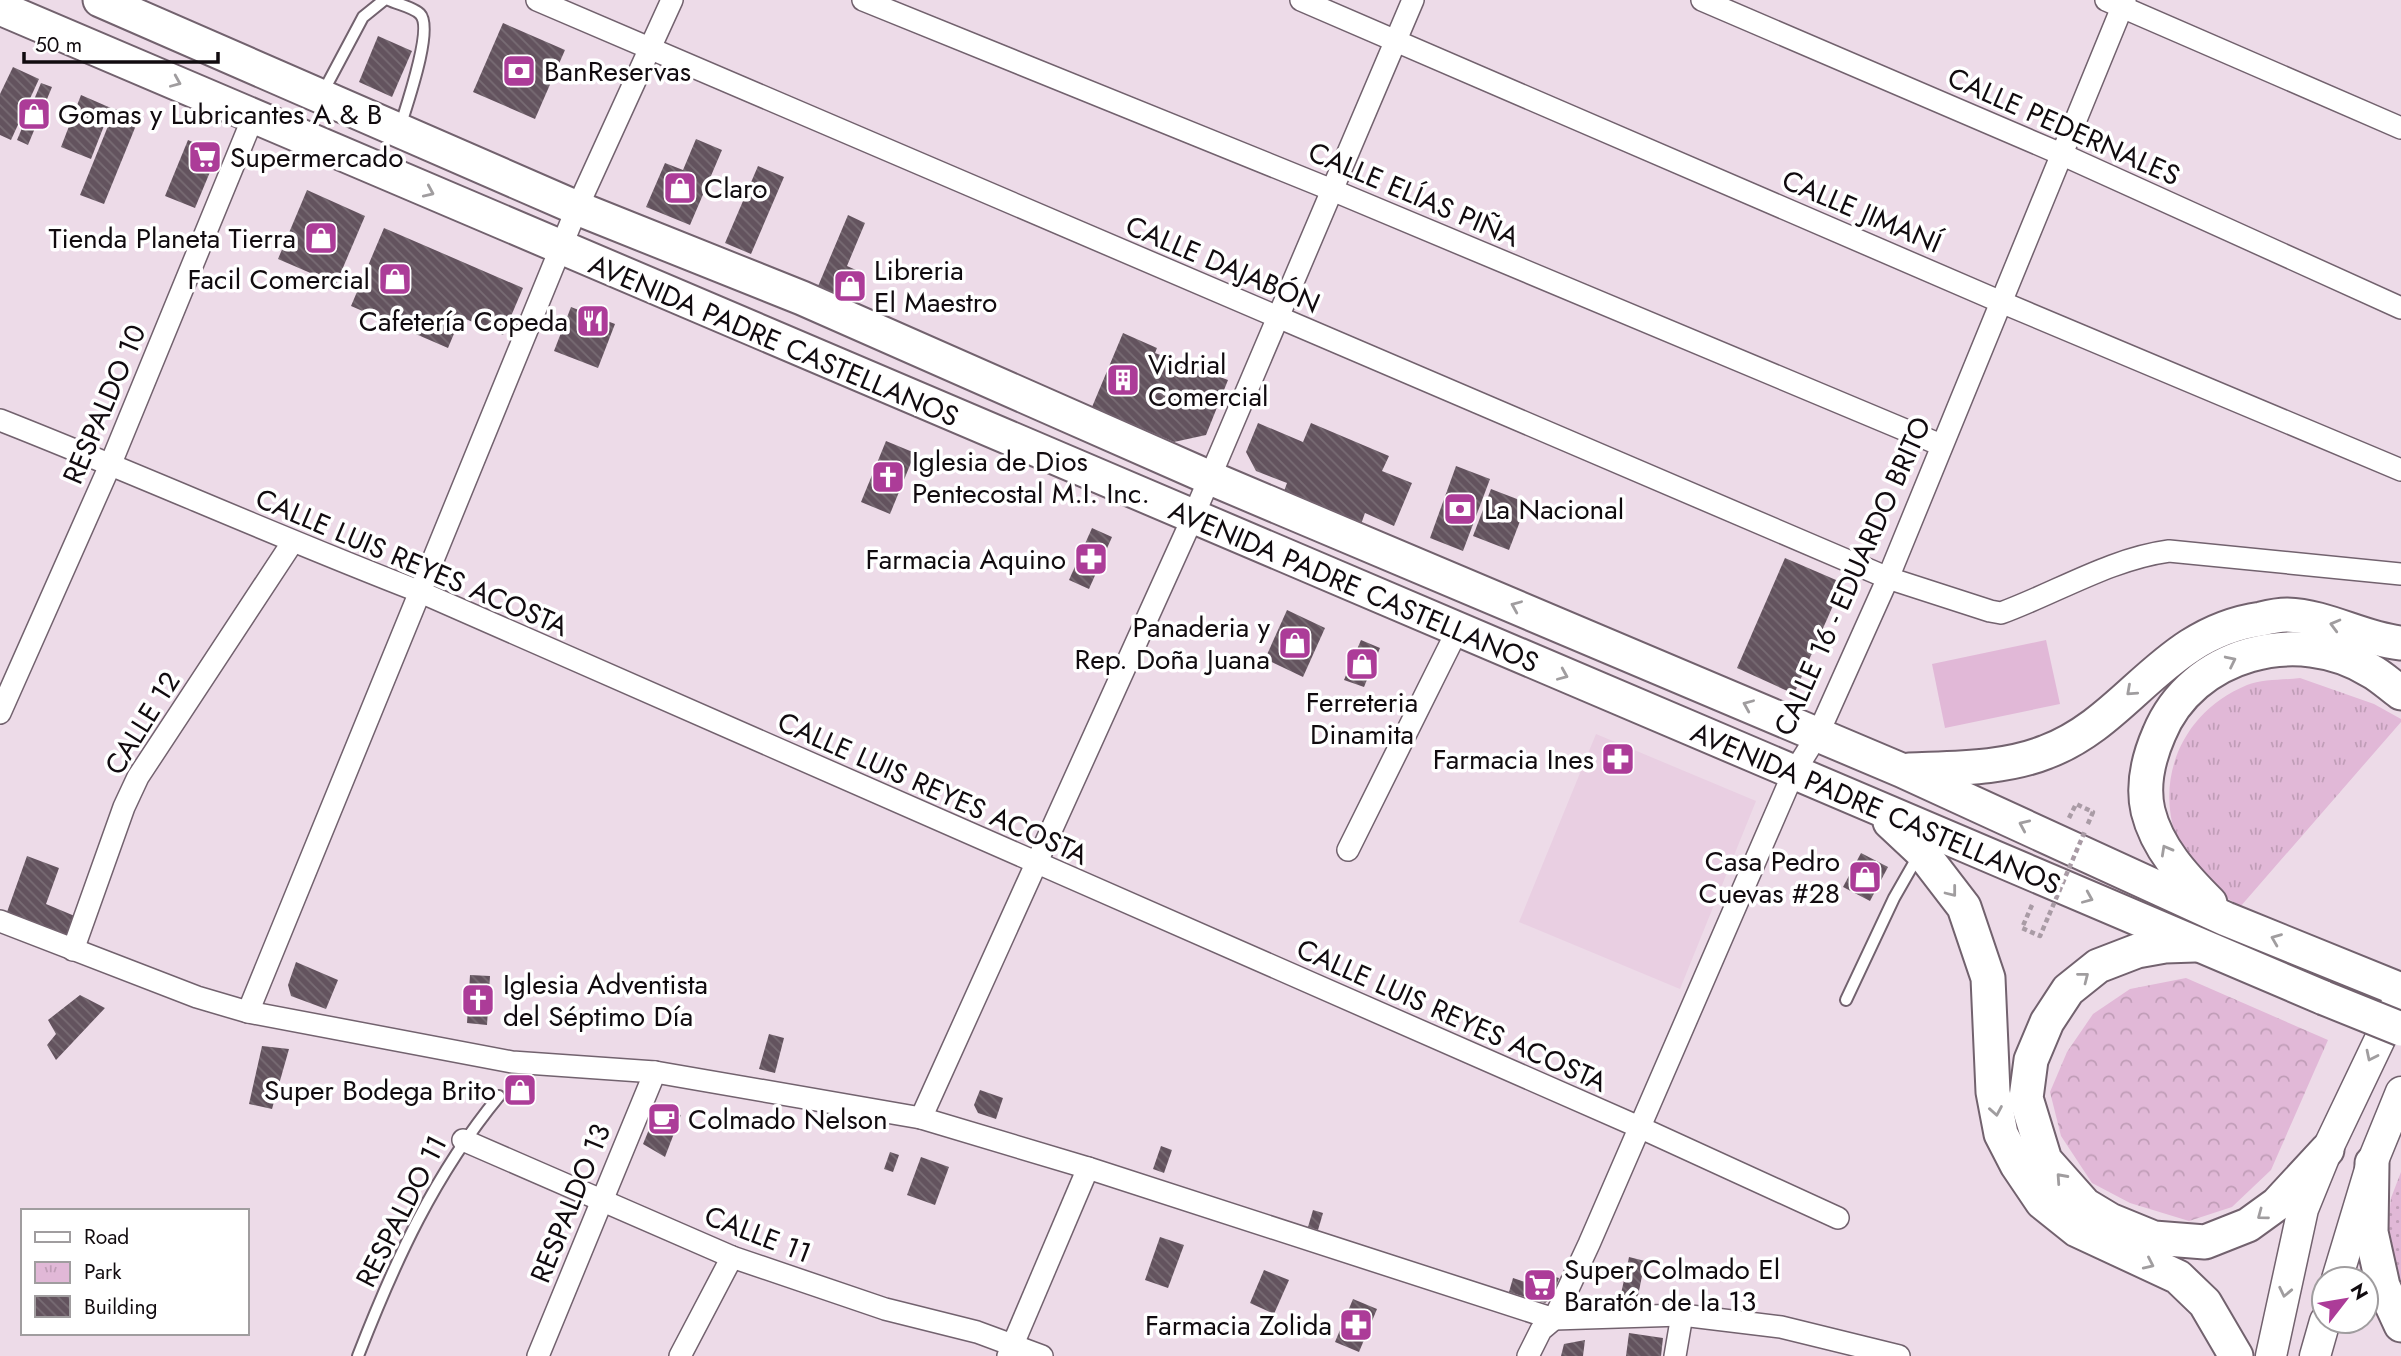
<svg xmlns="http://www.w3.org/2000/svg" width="2401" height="1356" font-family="Jost,sans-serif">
<defs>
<pattern id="grass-dots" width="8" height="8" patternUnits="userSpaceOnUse" patternTransform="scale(1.75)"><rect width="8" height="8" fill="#e1b8d7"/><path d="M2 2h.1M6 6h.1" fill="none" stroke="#c09db7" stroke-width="1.8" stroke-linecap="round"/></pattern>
<pattern id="forest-crowns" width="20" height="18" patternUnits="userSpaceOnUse" patternTransform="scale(1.75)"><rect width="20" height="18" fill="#e1b8d7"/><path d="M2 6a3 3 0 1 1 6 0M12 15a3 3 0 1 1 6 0" fill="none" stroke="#c09db7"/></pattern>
<pattern id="park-tufts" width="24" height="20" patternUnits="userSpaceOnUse" patternTransform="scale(1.75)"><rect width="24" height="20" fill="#e1b8d7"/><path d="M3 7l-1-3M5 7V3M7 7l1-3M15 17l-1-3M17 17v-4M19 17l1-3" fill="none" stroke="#c09db7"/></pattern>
<pattern id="building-back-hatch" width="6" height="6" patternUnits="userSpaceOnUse" patternTransform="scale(1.75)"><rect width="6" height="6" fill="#63535e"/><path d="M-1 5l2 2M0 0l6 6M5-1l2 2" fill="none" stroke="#786c74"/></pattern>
</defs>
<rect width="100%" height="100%" fill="#eddbe8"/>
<path fill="#e9cfe2" d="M1596,734L1756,801L1680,989L1519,922Z"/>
<path fill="url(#grass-dots)" d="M2401,1172V1289L2386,1248L2391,1198Z"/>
<path fill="url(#forest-crowns)" d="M2186,978L2328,1040L2271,1170L2232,1207L2189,1221L2130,1203L2092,1183L2061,1136L2050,1092L2067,1052L2093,1014L2130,989Z"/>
<path fill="url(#park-tufts)" d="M2300,678L2374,704L2401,719V722L2240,907C2226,896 2205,885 2194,871C2146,804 2170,717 2247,685C2262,679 2284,680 2300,678Z"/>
<path fill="#e1b8d7" d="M2046,640L2060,704L1945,728L1932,664Z"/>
<g fill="url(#building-back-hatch)">
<path d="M503,23L565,50L535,119L473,92Z"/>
<path d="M378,36L412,51L392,97L359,82Z"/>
<path d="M13,67L39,79L11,140L0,135V94Z"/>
<path d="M41,83L52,87L28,145L17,140Z"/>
<path d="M81,95L111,108L91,159L61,147Z"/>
<path d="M115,109L139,118L104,204L80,195Z"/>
<path d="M696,139L722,150L690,225L646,207L665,163L683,170Z"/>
<path d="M188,140L206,148L215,160L195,208L165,196Z"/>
<path d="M758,166L784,177L751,254L725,243Z"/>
<path d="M307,190L365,216L336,284L278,259Z"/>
<path d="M848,215L865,223L847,266L865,274L852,306L816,291Z"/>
<path d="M384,228L523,288L503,335L461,317L448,348L351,306Z"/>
<path d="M571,307L615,324L598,368L554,351Z"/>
<path d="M1123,333L1157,348L1155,353L1228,380L1206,435L1174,442L1092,407Z"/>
<path d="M1258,423L1303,442L1311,423L1389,456L1382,471L1412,483L1394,526L1365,513L1360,527L1283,494L1287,483L1256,471L1246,452Z"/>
<path d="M886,441L915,453L890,514L861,502Z"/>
<path d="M1456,466L1490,479L1463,551L1430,538Z"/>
<path d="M1491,489L1527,503L1509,550L1473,536Z"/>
<path d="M1092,528L1112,537L1089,589L1069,580Z"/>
<path d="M1785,558L1843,583L1794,694L1737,668Z"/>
<path d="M1287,610L1325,628L1303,677L1265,659Z"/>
<path d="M1361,640L1380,648L1364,687L1344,680Z"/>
<path d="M1861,853L1888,867L1870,901L1843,887Z"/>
<path d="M27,856L59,868L46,904L77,917L69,937L7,912Z"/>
<path d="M296,962L338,980L326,1009L291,996L288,985Z"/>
<path d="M470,975L490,976L487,1025L467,1023Z"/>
<path d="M80,995L105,1008L56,1060L47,1045L56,1034L48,1020Z"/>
<path d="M769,1034L784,1038L775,1073L759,1069Z"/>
<path d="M262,1046L289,1049L272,1109L249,1104Z"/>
<path d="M512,1080L532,1087L528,1100L508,1093Z"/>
<path d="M980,1090L1003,1098L996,1119L978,1113L974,1105Z"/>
<path d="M663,1110L681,1115L665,1157L643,1144L655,1115Z"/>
<path d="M1161,1146L1172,1150L1164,1173L1153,1169Z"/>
<path d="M890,1152L899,1155L893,1172L884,1169Z"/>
<path d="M921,1157L949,1167L935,1205L907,1195Z"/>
<path d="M1313,1210L1323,1213L1318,1230L1308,1227Z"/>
<path d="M1160,1237L1184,1245L1168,1288L1145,1280Z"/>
<path d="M1629,1257L1645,1261L1636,1306L1619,1303Z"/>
<path d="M1264,1270L1289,1280L1274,1314L1250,1303Z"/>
<path d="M1529,1270L1559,1278L1552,1298L1545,1303L1509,1292L1513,1278L1525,1282Z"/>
<path d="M1353,1299L1377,1309L1359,1352L1335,1342Z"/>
<path d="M1629,1333L1663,1338L1661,1356H1626Z"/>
<path d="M1585,1340L1583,1356H1561L1564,1344Z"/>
</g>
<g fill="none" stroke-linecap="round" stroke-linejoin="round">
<defs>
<g id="lane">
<path d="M389,0C397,4 413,7 420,14C434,28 406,107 400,127"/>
<path d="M322,94L363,17L384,0"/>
<path d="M1846,1000L1894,898L1918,856"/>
<path d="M358,1356C395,1261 434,1175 499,1096"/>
</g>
<g id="street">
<path d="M537,0L1888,578L1990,611L2001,613C2056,593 2110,559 2169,551L2401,574"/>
<path d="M863,0L1332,190L1941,445"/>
<path d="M1301,0L2001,302L2401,470"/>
<path d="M1702,0L2061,154L2401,308"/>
<path d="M2106,0L2401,128"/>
<path d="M0,420C140,475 278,537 418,591L1639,1127L1838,1218"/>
<path d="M0,713L111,463L254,115"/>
<path d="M1348,850L1458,629"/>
<path d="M0,921L197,997L248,1012L512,1062L655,1072L921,1118L1088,1168L1554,1319L1682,1315L1781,1327L1899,1356"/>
<path d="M73,950L124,807L138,777L292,543"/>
<path d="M248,1012L577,208L672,0"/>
<path d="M921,1118L1193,517L1413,0"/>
<path d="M463,1140L732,1257L885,1309L977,1332L1042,1356"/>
<path d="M538,1356L655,1072"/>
<path d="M680,1356L732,1257"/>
<path d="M1008,1356L1088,1168"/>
<path d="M1528,1356L1541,1330L1554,1319L1589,1244L1793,774L1818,734L1888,578L2125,0"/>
<path d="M1675,1356L1682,1315"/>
</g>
<g id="secondary">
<path d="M2337,1279L2372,1163L2401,1092"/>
<path d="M2271,1356L2303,1209L2327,1150L2401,995"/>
<path d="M2315,1356L2325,1321"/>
</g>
<g id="primary">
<path d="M100,0L577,208L802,298L1208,477L1901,770L2226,919L2401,990"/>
<path d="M0,8L2324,998"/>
<path d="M1909,770C1954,768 2004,769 2046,752C2129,721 2162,633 2261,619C2269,617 2279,615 2287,615C2327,616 2362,639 2401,643"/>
<path d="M1890,822L1921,851L1964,907L1988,978L1993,1092L2001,1134L2017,1165L2042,1202L2077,1230L2178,1277L2205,1303L2236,1356"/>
<path d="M2210,903C2184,877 2157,848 2148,811C2142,785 2149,757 2159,734C2192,653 2298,625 2371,671C2382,677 2391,686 2401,693"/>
<path d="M2195,945L2165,946L2137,951L2098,966L2068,990L2047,1022L2031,1060L2026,1098L2045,1160L2085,1205L2110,1220L2154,1238L2205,1242L2248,1225L2277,1204L2327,1150"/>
<path d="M2372,1163L2371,1232L2383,1286L2401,1325"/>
</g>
</defs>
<use href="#lane" stroke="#72626e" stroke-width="14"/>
<use href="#street" stroke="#72626e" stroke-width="24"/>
<use href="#secondary" stroke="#72626e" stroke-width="33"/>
<use href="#primary" stroke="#72626e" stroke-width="37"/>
<g stroke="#a99ba5" stroke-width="4.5" stroke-dasharray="5 3.5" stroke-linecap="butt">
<path d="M2069,818L2076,804L2093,812L2087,826"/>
<path d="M2032,905L2022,928L2040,936L2049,915"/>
</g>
<use href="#lane" stroke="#fff" stroke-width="10"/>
<use href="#street" stroke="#fff" stroke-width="21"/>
<use href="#secondary" stroke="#fff" stroke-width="30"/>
<use href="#primary" stroke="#fff" stroke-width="33"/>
<defs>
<path id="primary-bridge" d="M2324,998L2401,1029"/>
</defs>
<use href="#primary-bridge" stroke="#72626e" stroke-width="37" stroke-linecap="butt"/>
<path stroke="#a99ba5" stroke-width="4.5" stroke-dasharray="5 3.5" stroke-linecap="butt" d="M2049,915L2085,831"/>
<use href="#primary-bridge" stroke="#fff" stroke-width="33"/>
</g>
<defs><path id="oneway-chevron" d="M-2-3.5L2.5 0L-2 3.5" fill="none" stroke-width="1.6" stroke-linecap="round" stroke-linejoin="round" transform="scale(1.75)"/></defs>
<g stroke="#a09d9f">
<use href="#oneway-chevron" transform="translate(176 82) rotate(23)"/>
<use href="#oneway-chevron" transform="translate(429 192) rotate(24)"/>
<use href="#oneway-chevron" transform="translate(1516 606) rotate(-157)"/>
<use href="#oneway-chevron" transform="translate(2335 625) rotate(-165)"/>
<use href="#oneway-chevron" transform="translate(2231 661) rotate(-26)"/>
<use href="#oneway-chevron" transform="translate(1563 675) rotate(23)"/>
<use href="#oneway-chevron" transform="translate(2131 691) rotate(138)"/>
<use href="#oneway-chevron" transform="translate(1748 705) rotate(-157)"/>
<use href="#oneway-chevron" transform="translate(2024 825) rotate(-156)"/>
<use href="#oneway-chevron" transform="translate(2166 850) rotate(-119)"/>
<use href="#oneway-chevron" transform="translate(1952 892) rotate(52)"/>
<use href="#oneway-chevron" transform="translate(2088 898) rotate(23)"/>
<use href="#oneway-chevron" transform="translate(2276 939) rotate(-158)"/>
<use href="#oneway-chevron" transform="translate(2084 977) rotate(-38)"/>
<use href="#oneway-chevron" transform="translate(2371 1056) rotate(116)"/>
<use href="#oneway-chevron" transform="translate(1996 1111) rotate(80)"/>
<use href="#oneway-chevron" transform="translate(2061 1178) rotate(-132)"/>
<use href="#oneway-chevron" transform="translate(2262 1215) rotate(143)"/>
<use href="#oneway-chevron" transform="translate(2149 1264) rotate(25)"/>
<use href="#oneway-chevron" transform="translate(2285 1292) rotate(102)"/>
</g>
<defs>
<symbol id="bank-square" viewBox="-11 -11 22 22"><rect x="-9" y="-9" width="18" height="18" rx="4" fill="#ac3c98" stroke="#fff"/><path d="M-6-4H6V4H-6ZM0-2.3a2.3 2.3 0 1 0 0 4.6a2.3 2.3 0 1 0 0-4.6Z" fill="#fff"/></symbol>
<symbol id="shop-square" viewBox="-11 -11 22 22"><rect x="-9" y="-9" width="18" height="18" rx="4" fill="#ac3c98" stroke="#fff"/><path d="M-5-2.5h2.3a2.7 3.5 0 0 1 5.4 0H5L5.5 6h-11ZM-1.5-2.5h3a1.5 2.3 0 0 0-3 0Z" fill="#fff"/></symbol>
<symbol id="supermarket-square" viewBox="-11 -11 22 22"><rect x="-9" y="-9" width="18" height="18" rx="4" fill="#ac3c98" stroke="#fff"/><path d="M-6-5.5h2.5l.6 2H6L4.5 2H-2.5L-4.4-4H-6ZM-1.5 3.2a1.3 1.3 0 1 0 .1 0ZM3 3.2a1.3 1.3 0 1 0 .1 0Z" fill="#fff"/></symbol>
<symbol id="restaurant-square" viewBox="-11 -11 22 22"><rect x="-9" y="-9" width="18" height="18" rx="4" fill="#ac3c98" stroke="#fff"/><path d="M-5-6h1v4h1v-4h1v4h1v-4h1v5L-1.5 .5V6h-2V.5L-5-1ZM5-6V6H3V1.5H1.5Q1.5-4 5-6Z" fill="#fff"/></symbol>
<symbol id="building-square" viewBox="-11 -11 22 22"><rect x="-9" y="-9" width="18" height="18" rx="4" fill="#ac3c98" stroke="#fff"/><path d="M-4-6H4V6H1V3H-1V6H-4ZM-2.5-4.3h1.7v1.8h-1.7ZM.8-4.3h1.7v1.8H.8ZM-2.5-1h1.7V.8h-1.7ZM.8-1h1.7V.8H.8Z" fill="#fff"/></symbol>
<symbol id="church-square" viewBox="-11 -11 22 22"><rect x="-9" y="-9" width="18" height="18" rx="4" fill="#ac3c98" stroke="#fff"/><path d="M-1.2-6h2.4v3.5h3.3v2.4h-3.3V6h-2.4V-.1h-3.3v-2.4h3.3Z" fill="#fff"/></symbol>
<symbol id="pharmacy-square" viewBox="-11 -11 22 22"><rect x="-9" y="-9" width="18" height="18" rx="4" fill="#ac3c98" stroke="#fff"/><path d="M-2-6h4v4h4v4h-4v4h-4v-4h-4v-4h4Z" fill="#fff"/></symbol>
<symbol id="cafe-square" viewBox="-11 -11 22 22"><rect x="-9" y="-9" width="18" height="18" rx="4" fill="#ac3c98" stroke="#fff"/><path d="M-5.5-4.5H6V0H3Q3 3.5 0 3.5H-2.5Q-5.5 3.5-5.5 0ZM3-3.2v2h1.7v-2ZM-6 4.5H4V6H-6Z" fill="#fff"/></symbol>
</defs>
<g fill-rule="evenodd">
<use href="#bank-square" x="500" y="52" width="38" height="38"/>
<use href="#shop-square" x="15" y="95" width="38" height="38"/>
<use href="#supermarket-square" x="186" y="138" width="38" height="38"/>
<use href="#shop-square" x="661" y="169" width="38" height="38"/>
<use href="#shop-square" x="302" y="219" width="38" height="38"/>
<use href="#shop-square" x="376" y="260" width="38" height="38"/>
<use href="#shop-square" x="831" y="267" width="38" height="38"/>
<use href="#restaurant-square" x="574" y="302" width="38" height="38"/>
<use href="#building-square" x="1104" y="361" width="38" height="38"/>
<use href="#church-square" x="869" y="458" width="38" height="38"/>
<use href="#bank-square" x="1441" y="490" width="38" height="38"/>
<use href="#pharmacy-square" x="1072" y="540" width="38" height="38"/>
<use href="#shop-square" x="1276" y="624" width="38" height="38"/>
<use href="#shop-square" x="1343" y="645" width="38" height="38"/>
<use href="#pharmacy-square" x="1599" y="740" width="38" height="38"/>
<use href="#shop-square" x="1846" y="858" width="38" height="38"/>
<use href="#church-square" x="459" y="981" width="38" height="38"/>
<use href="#shop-square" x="501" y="1071" width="38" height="38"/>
<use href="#cafe-square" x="645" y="1100" width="38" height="38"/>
<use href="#supermarket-square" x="1521" y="1266" width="38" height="38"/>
<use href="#pharmacy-square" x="1337" y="1306" width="38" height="38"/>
</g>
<g text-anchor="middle" stroke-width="7" stroke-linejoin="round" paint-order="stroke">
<g font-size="28" fill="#110b0f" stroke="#fff" text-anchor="start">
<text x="544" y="81">BanReservas</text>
<text x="58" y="124">Gomas y Lubricantes A &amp; B</text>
<text x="230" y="167">Supermercado</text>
<text x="704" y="198">Claro</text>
<text x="296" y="248" text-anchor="end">Tienda Planeta Tierra</text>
<text x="874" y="280">Libreria<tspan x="874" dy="32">El Maestro</tspan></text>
<text x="370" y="289" text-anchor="end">Facil Comercial</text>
<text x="568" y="331" text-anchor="end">Cafetería Copeda</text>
<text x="1148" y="374">Vidrial<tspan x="1148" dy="32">Comercial</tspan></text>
<text x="912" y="471">Iglesia de Dios<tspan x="912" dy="32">Pentecostal M.I. Inc.</tspan></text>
<text x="1484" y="519">La Nacional</text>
<text x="1066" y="569" text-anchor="end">Farmacia Aquino</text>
<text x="1270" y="637" text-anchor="end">Panaderia y<tspan x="1270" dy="32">Rep. Doña Juana</tspan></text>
<text x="1362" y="712" text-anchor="middle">Ferreteria<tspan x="1362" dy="32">Dinamita</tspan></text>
<text x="1594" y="769" text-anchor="end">Farmacia Ines</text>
<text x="1840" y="871" text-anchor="end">Casa Pedro<tspan x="1840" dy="32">Cuevas #28</tspan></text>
<text x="503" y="994">Iglesia Adventista<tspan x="503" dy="32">del Séptimo Día</tspan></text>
<text x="496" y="1100" text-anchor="end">Super Bodega Brito</text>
<text x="688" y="1129">Colmado Nelson</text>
<text x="1564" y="1279">Super Colmado El<tspan x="1564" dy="32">Baratón de la 13</tspan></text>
<text x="1332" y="1335" text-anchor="end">Farmacia Zolida</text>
</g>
<g font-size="28" fill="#110b0f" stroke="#fff">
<text transform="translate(2064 126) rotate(24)" y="10">CALLE PEDERNALES</text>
<text transform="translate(1414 194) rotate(23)" y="10">CALLE ELÍAS PIÑA</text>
<text transform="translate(1862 211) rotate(23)" y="10">CALLE JIMANÍ</text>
<text transform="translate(1223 264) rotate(23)" y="10">CALLE DAJABÓN</text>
<text transform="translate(774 340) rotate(23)" y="10">AVENIDA PADRE CASTELLANOS</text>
<text transform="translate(104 404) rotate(-67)" y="10">RESPALDO 10</text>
<text transform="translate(412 562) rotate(23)" y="10">CALLE LUIS REYES ACOSTA</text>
<text transform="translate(1852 576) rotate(-66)" y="10">CALLE 16 - EDUARDO BRITO</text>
<text transform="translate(1354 586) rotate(23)" y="10">AVENIDA PADRE CASTELLANOS</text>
<text transform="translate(142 723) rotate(-58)" y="10">CALLE 12</text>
<text transform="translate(933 788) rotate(24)" y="10">CALLE LUIS REYES ACOSTA</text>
<text transform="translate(1876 808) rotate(23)" y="10">AVENIDA PADRE CASTELLANOS</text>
<text transform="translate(1452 1015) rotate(24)" y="10">CALLE LUIS REYES ACOSTA</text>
<text transform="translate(570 1203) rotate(-68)" y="10">RESPALDO 13</text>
<text transform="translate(401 1211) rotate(-63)" y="10">RESPALDO 11</text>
<text transform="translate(758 1234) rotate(21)" y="10">CALLE 11</text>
</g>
</g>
<rect x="21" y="1209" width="228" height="126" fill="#ffffff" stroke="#a09d9f" stroke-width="2"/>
<rect x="35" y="1232" width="35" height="10" fill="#ffffff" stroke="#a09d9f" stroke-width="2"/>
<text x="84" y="1244" font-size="21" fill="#110b0f">Road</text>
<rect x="35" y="1262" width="35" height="21" fill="url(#park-tufts)" stroke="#a09d9f" stroke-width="2"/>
<text x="84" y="1279" font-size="21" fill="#110b0f">Park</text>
<rect x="35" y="1296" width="35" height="21" fill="url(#building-back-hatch)" stroke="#a09d9f" stroke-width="2"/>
<text x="84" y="1314" font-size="21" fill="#110b0f">Building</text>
<g transform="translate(2345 1300) rotate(59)"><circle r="33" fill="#ffffff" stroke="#a09d9f" stroke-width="2"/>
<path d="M0-5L12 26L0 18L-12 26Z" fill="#ac3c98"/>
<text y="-10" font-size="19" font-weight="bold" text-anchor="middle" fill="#110b0f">N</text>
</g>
<path d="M24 52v10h194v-10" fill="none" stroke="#110b0f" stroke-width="3.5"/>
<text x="35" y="52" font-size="21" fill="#110b0f" stroke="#ffffff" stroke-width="5" paint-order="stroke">50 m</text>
</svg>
